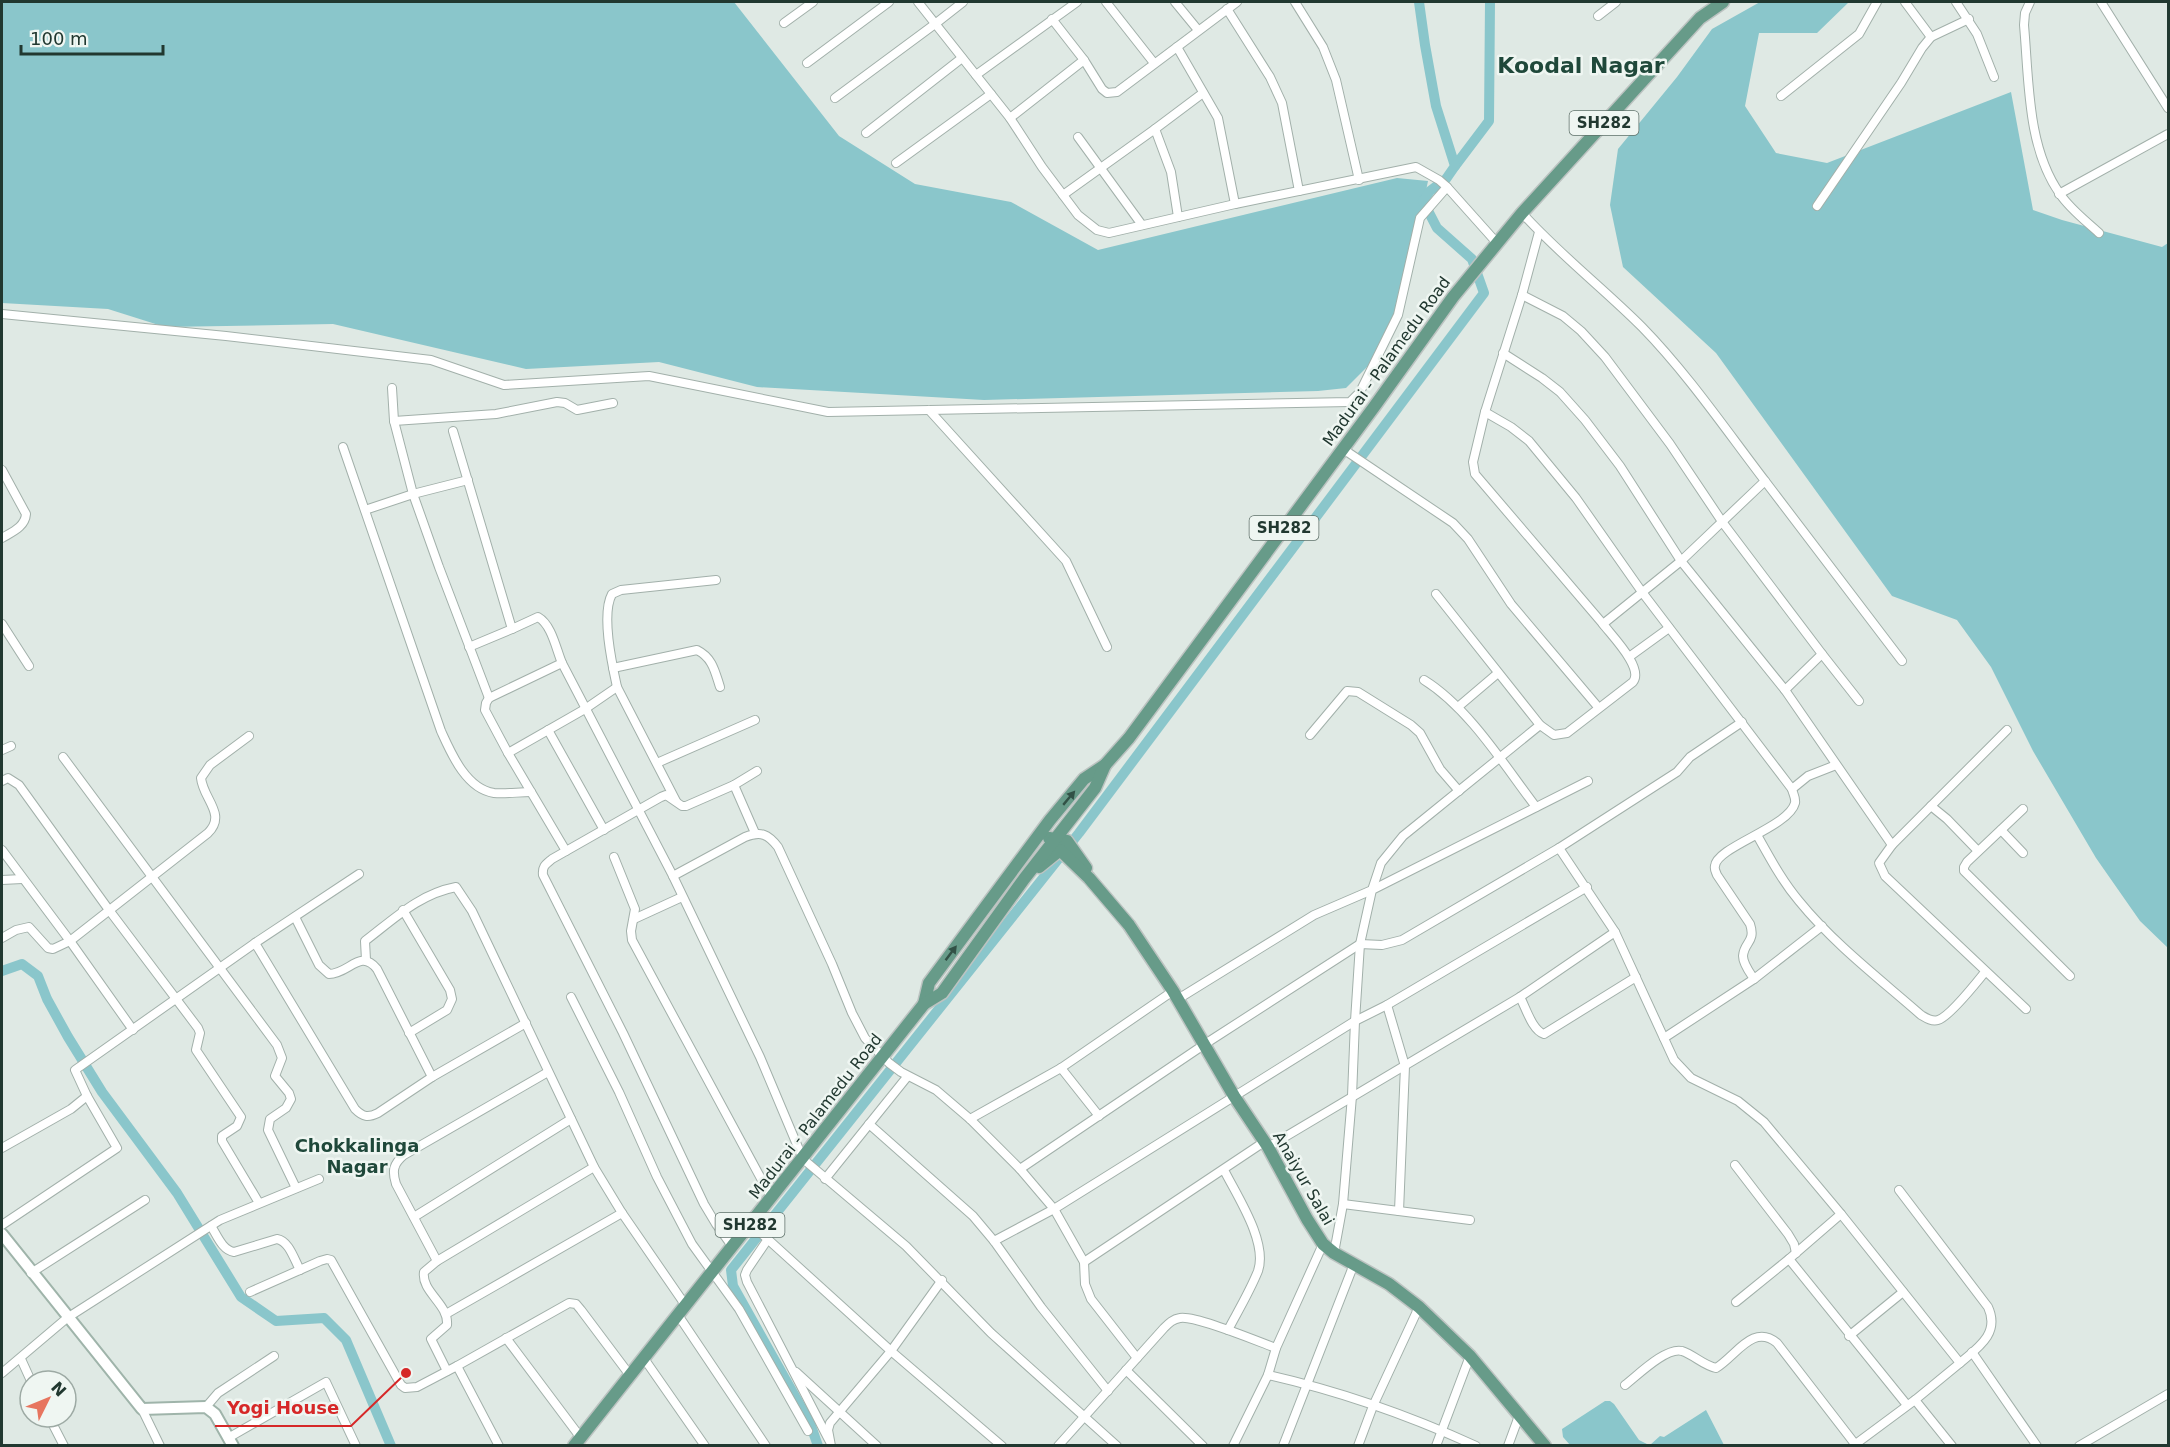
<svg xmlns="http://www.w3.org/2000/svg" width="2170" height="1447" font-family="'DejaVu Sans',sans-serif">
<rect width="100%" height="100%" fill="#dfe9e4"/>
<g fill="#8ac6cb">
<path d="M2,2H734L839,136L915,184L1011,202L1098,250L1397,178L1428,181L1402,307L1377,357L1346,388L1318,391L984,400L757,387L659,362L526,369L333,324L165,327L108,309L2,303Z"/>
<path d="M1760,2H1849L1817,33H1759L1745,106L1776,153L1827,163L2011,92L2033,210L2062,220L2162,247L2168,243V948L2140,921L2096,858L2033,751L1991,667L1957,620L1892,596L1716,353L1623,267L1610,205L1618,149L1677,77L1712,29Z"/>
<path d="M1605,1401H1610L1614,1404L1639,1440L1649,1445H1570L1563,1437L1562,1429Z"/>
<path d="M1706,1410L1724,1445H1650L1660,1436L1664,1437Z"/>
</g>
<g fill="none" stroke-linecap="round" stroke-linejoin="round">
<g stroke="#8ac6cb" stroke-width="10">
<path d="M1455,166L1489,121L1490,2"/>
<path d="M2,971L22,964L38,976L47,999L68,1037L102,1092L177,1193L241,1297L276,1321L324,1318L346,1340L391,1446"/>
<path d="M818,1446L810,1423L733,1286L731,1270L1079,833L1484,293L1472,259L1437,228L1423,201L1430,191L1446,179L1455,166L1436,106L1425,45L1419,2"/>
</g>
<defs>
<g id="minor">
<path d="M918,2L1010,118L1042,167L1078,215L1097,230L1109,233L1235,204L1416,167L1439,180L1447,187L1497,243"/>
<path d="M1106,2L1154,63"/>
<path d="M1175,2L1198,30"/>
<path d="M1295,2L1323,47L1336,80L1359,180"/>
<path d="M1905,2L1931,37"/>
<path d="M1956,2L1977,34L1994,77"/>
<path d="M2030,2L2025,13L2024,25C2029,80 2027,148 2060,194C2070,209 2086,221 2099,233"/>
<path d="M2101,2L2168,108"/>
<path d="M1227,9L1270,77L1282,103L1299,191"/>
<path d="M1598,16L1616,2"/>
<path d="M1052,19L1084,60"/>
<path d="M784,23L813,2"/>
<path d="M1177,47L1218,118L1235,204"/>
<path d="M807,63L889,2"/>
<path d="M976,75L1077,2"/>
<path d="M1781,96L1859,34L1877,2"/>
<path d="M835,98L935,24L963,2"/>
<path d="M1010,118L1084,60L1102,89L1107,93L1117,92L1237,2"/>
<path d="M866,133L962,58"/>
<path d="M1078,137L1142,225"/>
<path d="M896,163L991,94"/>
<path d="M2059,194L2168,134"/>
<path d="M1063,195L1155,129"/>
<path d="M1817,206L1901,83L1922,48L1931,37L1969,19"/>
<path d="M1178,217L1171,172L1155,129L1203,93"/>
<path d="M1539,232L1522,295L1485,412L1511,427L1529,441L1576,498L1642,592L1792,789C1793,794 1796,798 1795,803C1789,827 1716,847 1715,866C1714,869 1716,872 1717,875L1750,924C1756,942 1744,942 1743,956C1743,964 1750,973 1754,979L1664,1038"/>
<path d="M1522,295L1563,316L1581,331L1605,357L1670,444L1723,523L1822,654L1785,690"/>
<path d="M2,314L226,336L431,360L504,385L649,376L828,412L1350,402L1360,392L1398,315L1420,218L1447,187"/>
<path d="M1503,353L1542,378L1560,392L1585,420L1620,466L1681,561L1785,690L1892,845L2007,730"/>
<path d="M392,388L394,421L413,494L439,567L489,698"/>
<path d="M929,410L1066,561L1107,647"/>
<path d="M1485,412L1473,462L1475,474L1603,624"/>
<path d="M394,421L496,414L557,402L565,403L577,410L613,403"/>
<path d="M453,431L512,629L538,617C552,625 556,649 562,663L673,876L760,1057L803,1159L906,1246L991,1333L1117,1446"/>
<path d="M343,447L441,731C451,753 466,789 494,793C506,794 519,792 531,792"/>
<path d="M1343,449L1453,523L1468,539L1511,604L1598,707"/>
<path d="M2,470L26,514C25,527 12,532 2,538"/>
<path d="M1765,481L1902,661"/>
<path d="M365,510L413,494L468,480"/>
<path d="M1436,594L1540,725"/>
<path d="M2,624L29,666"/>
<path d="M469,647L512,629"/>
<path d="M1822,654L1859,701"/>
<path d="M1629,657L1669,628"/>
<path d="M562,663L489,698L486,703L485,710L508,753L566,851"/>
<path d="M613,668L697,650C713,658 715,672 720,687"/>
<path d="M1424,680C1469,708 1504,765 1536,807"/>
<path d="M1458,707L1498,673"/>
<path d="M548,730L604,830"/>
<path d="M1310,735L1347,691L1358,692L1411,725L1420,733L1440,769L1459,791"/>
<path d="M2,750L11,746"/>
<path d="M508,753L585,709L617,687"/>
<path d="M63,757L277,1045L282,1058L275,1076L289,1093L291,1099L286,1108L270,1119L268,1130L296,1188"/>
<path d="M657,763L755,720"/>
<path d="M2,781L8,778L19,785L109,910L198,1028L200,1033L196,1050L241,1117L237,1126L222,1136V1141L259,1203"/>
<path d="M734,785L755,833"/>
<path d="M1792,789L1808,776L1836,765"/>
<path d="M676,801L617,687C612,664 601,614 612,594L621,590L716,580"/>
<path d="M1931,806L1947,819L1978,851"/>
<path d="M2023,809L1967,862L1964,867V871L2070,976"/>
<path d="M2001,830L2023,853"/>
<path d="M1757,835C1770,858 1782,881 1799,901C1834,944 1880,979 1921,1015C1926,1018 1932,1022 1938,1020C1949,1017 1977,982 1985,972"/>
<path d="M1892,845L1879,863L1885,876L2026,1009"/>
<path d="M1559,848L1677,772L1690,757L1742,722"/>
<path d="M2,850L70,941L133,1030"/>
<path d="M614,857L635,909L631,931L632,940L771,1197"/>
<path d="M673,876L745,837C761,831 768,834 778,847L832,964L852,1013L865,1038L889,1063L901,1072L936,1090L970,1119L1020,1169L1054,1209L1084,1262L1085,1284L1091,1299L1137,1358"/>
<path d="M2,880L22,879"/>
<path d="M403,910L450,990L452,999L447,1010L409,1033"/>
<path d="M295,917L319,965L329,974C349,974 360,948 377,969L432,1077"/>
<path d="M634,919L682,897"/>
<path d="M2,938L16,930L29,927L48,948L53,949L70,941L208,833C227,814 203,799 201,778L210,765L249,736"/>
<path d="M255,943L355,1109C363,1117 368,1118 378,1113L432,1077L526,1023"/>
<path d="M366,960L365,941C394,919 419,894 456,887L472,911L594,1167L622,1213L686,1306"/>
<path d="M1754,979L1822,926"/>
<path d="M571,997L619,1092L657,1177L692,1244L739,1309L808,1431"/>
<path d="M1520,997C1526,1008 1532,1030 1544,1034L1636,977"/>
<path d="M1178,999L1314,915L1372,890L1381,863L1403,836L1540,725L1554,735L1567,733L1633,682C1644,668 1612,636 1603,624L1681,561L1765,481C1726,430 1687,373 1642,327C1603,288 1559,254 1522,213"/>
<path d="M1387,1005L1405,1066L1399,1211"/>
<path d="M1061,1068L1099,1116"/>
<path d="M970,1119L1061,1068L1173,991"/>
<path d="M869,1124L973,1216L994,1241L1041,1307L1108,1391"/>
<path d="M1268,1147L1520,997L1615,932"/>
<path d="M2,1148L71,1109L87,1096"/>
<path d="M1735,1165L1788,1234L1794,1244L1796,1253"/>
<path d="M1020,1169L1205,1044L1360,944L1382,945L1402,940L1559,848L1615,932L1674,1060L1691,1078L1738,1101L1764,1122L1841,1214L1960,1363L1915,1400L1853,1446"/>
<path d="M1224,1170C1237,1196 1268,1242 1258,1271C1250,1291 1238,1311 1228,1330"/>
<path d="M825,1179L907,1077"/>
<path d="M1899,1190L1988,1307C2000,1333 1979,1347 1960,1363"/>
<path d="M1343,1204L1470,1220"/>
<path d="M1841,1214L1789,1259L1907,1405"/>
<path d="M414,1217L571,1119"/>
<path d="M751,1224L891,1351L1002,1446"/>
<path d="M2,1225L117,1148L87,1096L75,1070L255,943L359,874"/>
<path d="M211,1226C217,1235 222,1250 234,1252L277,1239C289,1241 294,1259 300,1270"/>
<path d="M768,1239L747,1270L745,1275L747,1282L829,1440"/>
<path d="M994,1241L1054,1209L1355,1021L1387,1005L1587,887"/>
<path d="M732,1246L716,1224L704,1204L623,1033L543,875C542,866 546,864 552,859L661,797L666,795L682,806H686L734,785L757,771"/>
<path d="M1334,1253L1343,1204L1352,1096L1355,1021L1360,944L1372,890L1588,781"/>
<path d="M437,1261L396,1184C392,1171 393,1164 404,1155L548,1072"/>
<path d="M1084,1262L1264,1142"/>
<path d="M31,1273L145,1200"/>
<path d="M250,1292L320,1261L327,1259L331,1260L401,1385L405,1388L417,1387L457,1366L499,1446"/>
<path d="M1736,1302L1789,1259"/>
<path d="M446,1314L622,1213"/>
<path d="M678,1315L766,1446"/>
<path d="M1849,1336L1903,1292"/>
<path d="M506,1338L581,1438"/>
<path d="M1972,1352L2037,1446"/>
<path d="M643,1357L705,1446"/>
<path d="M21,1359L31,1381"/>
<path d="M457,1366L569,1303L576,1304L581,1310L629,1374"/>
<path d="M1126,1370L1203,1446"/>
<path d="M447,1371L431,1339L447,1325C449,1304 421,1292 424,1272L437,1261L594,1167"/>
<path d="M796,1372L877,1446"/>
<path d="M2,1373L67,1318L220,1220L319,1179"/>
<path d="M1268,1375C1339,1391 1410,1416 1476,1446"/>
<path d="M1625,1385C1638,1375 1666,1347 1682,1351C1694,1355 1703,1365 1716,1368C1736,1356 1753,1323 1777,1343L1855,1444"/>
<path d="M1915,1400L1952,1446"/>
<path d="M206,1407L218,1393L274,1356"/>
<path d="M142,1409L160,1446"/>
<path d="M49,1417L64,1446"/>
<path d="M228,1438L326,1382L356,1446"/>
<path d="M831,1446L828,1430L830,1423L891,1351L942,1280"/>
<path d="M1058,1446L1164,1328C1169,1323 1173,1319 1180,1318C1195,1315 1259,1342 1276,1348L1323,1244"/>
<path d="M1233,1446L1268,1375L1276,1348"/>
<path d="M1283,1446L1354,1264"/>
<path d="M1358,1446L1373,1406L1419,1307"/>
<path d="M1436,1446L1470,1356"/>
<path d="M1508,1446L1519,1416"/>
<path d="M2079,1446L2168,1394"/>
</g>
<path id="secondary" d="M2,1234L142,1409L206,1407L215,1414L233,1446"/>
<g id="primary">
<path d="M1049,838L1067,841L1086,868"/>
<path d="M1039,867L1060,850L1061,851L1089,878L1129,925L1173,991L1234,1096L1268,1147L1307,1219L1323,1244L1334,1253L1389,1284L1419,1307L1470,1356L1545,1446"/>
<path d="M924,1004L929,983L1050,820L1084,779L1105,765L1129,738L1374,407L1453,297L1522,213L1700,18L1723,2"/>
<path d="M574,1446L924,1004L942,993L1024,879L1095,788L1105,765"/>
</g>
</defs>
<use href="#minor" stroke="#a2b0aa" stroke-width="10"/>
<use href="#secondary" stroke="#9fb4aa" stroke-width="14"/>
<use href="#primary" stroke="#bcc3c1" stroke-width="15"/>
<use href="#minor" stroke="#fff" stroke-width="8"/>
<use href="#secondary" stroke="#fff" stroke-width="10"/>
<use href="#primary" stroke="#679b89" stroke-width="12"/>
</g>
<defs><path id="oneway-solid" d="M-6-.8H1V-3.2L6.5 0L1 3.2V.8H-6Z" transform="scale(1.5)"/></defs>
<g fill="#325146">
<use href="#oneway-solid" transform="translate(1069 798) rotate(-50)"/>
<use href="#oneway-solid" transform="translate(951 953) rotate(-53)"/>
</g>
<g text-anchor="middle" stroke-width="5" stroke-linejoin="round" paint-order="stroke">
<g fill="#eff6f2" stroke="#5f716a" stroke-width="1.5">
<rect x="1569.5" y="111" width="69" height="24" rx="4.5"/>
<rect x="1249.5" y="516" width="69" height="24" rx="4.5"/>
<rect x="715.5" y="1213" width="69" height="24" rx="4.5"/>
</g>
<g font-size="15" font-weight="bold" fill="#213830">
<text x="1604" y="128">SH282</text>
<text x="1284" y="533">SH282</text>
<text x="750" y="1230">SH282</text>
</g>
<g font-size="16" fill="#213830" stroke="#eff6f2">
<text transform="translate(1386 361) rotate(-54)" y="6">Madurai - Palamedu Road</text>
<text transform="translate(815 1116) rotate(-52)" y="6">Madurai - Palamedu Road</text>
<text transform="translate(1304 1178) rotate(60)" y="6">Anaiyur Salai</text>
</g>
<g font-size="18" font-weight="bold" fill="#1f483a" stroke="#eff6f2">
<text x="357" y="1152">Chokkalinga<tspan x="357" dy="21">Nagar</tspan></text>
</g>
<g font-size="22" font-weight="bold" fill="#1f483a" stroke="#eff6f2">
<text x="1581" y="73">Koodal Nagar</text>
</g>
</g>
<path fill="none" stroke="#d62828" stroke-width="2" d="M406 1373L351 1426H215"/>
<circle fill="#d62828" stroke="#eff6f2" stroke-width="2" cx="406" cy="1373" r="6"/>
<g font-size="18" text-anchor="middle" font-weight="bold" fill="#d62828" stroke="#eff6f2" stroke-width="5" stroke-linejoin="round" paint-order="stroke">
<text x="283" y="1414">Yogi House</text>
</g>
<rect width="2170" height="1447" fill="none" stroke="#213830" stroke-width="6"/>
<g transform="translate(48 1399) rotate(47)"><circle r="28" fill="#eff6f2" stroke="#9daaa4" stroke-width="1.5"/>
<path d="M0-4.5L10 22L0 15L-10 22Z" fill="#e7755f"/>
<text y="-9" font-size="16" font-weight="bold" text-anchor="middle" fill="#213830">N</text>
</g>
<path d="M21 45v9h142v-9" fill="none" stroke="#213830" stroke-width="3"/>
<text x="30" y="45" font-size="18" fill="#213830" stroke="#eff6f2" stroke-width="4.5" paint-order="stroke">100 m</text>
</svg>
